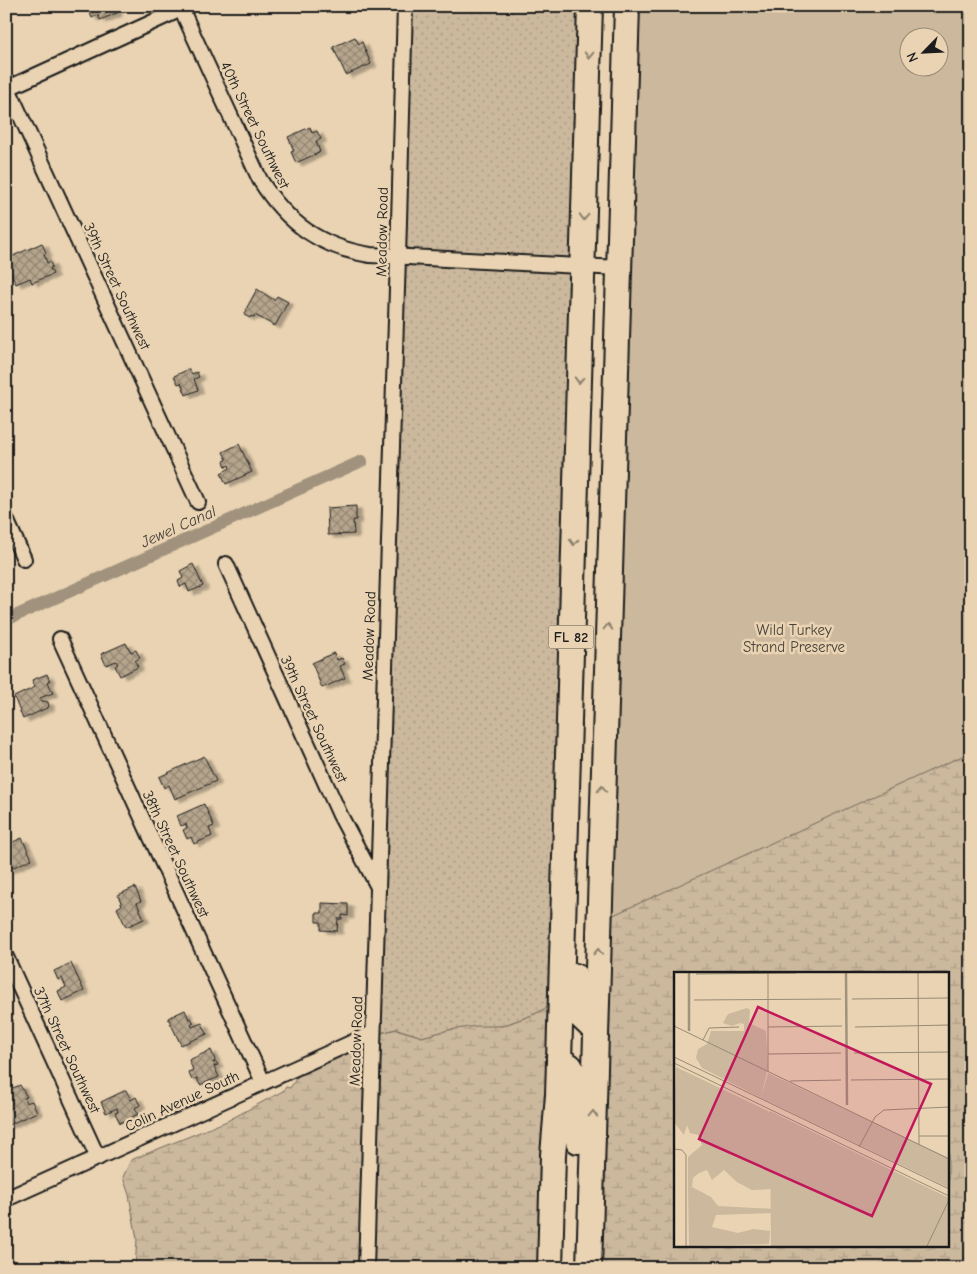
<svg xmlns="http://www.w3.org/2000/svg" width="977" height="1274" font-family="'Comic Neue',sans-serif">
<defs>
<pattern id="grass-dots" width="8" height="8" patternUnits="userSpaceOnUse" patternTransform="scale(1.25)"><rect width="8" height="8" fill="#cbb89d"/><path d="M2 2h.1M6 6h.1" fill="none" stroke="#ae9e87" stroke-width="1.8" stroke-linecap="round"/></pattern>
<pattern id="wetland-marsh" width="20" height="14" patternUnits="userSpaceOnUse" patternTransform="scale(1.25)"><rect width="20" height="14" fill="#cbb89d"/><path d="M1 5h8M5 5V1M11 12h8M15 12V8" fill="none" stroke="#ae9e87"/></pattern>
<pattern id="building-cross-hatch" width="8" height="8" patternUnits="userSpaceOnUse" patternTransform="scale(1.25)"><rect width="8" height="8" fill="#b6a58d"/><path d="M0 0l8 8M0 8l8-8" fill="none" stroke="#938672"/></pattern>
<filter id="shadow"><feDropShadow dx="5.5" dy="3" stdDeviation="1" flood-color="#0004"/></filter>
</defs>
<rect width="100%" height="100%" fill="#e9d3b2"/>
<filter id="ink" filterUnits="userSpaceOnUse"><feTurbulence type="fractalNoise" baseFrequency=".02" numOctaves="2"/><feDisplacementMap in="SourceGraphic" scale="10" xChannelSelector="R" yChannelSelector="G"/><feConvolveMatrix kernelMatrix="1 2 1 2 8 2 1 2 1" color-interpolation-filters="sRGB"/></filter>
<g filter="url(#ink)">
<path fill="url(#grass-dots)" stroke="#746a5c" d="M401,6H583L553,1004L535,1014L502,1026L449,1030L422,1037L397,1029L380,1033Z"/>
<g fill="url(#wetland-marsh)" stroke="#746a5c" fill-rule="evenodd">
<path d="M971,621V1268H596L608,906ZM676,973H948V1245H676Z"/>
<path d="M553,1004L543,1268H135L137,1239L129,1195L123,1177L131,1160L227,1121L283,1091L286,1087L290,1088L306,1064L371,1036L396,1029L422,1037L449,1030L477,1026H502L535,1014Z"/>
</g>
<path fill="#cbb89d" stroke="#746a5c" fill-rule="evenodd" d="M639,6H971V752L609,917ZM910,38H940V68H910Z"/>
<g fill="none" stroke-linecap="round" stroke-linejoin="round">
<path stroke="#a1927d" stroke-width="12" d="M6,620L362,461"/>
</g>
<g fill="url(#building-cross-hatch)" stroke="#1c1c1c" filter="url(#shadow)">
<path d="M94,6H114L117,13L100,20L98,15L92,18L89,11L95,8Z"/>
<path d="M355,37L359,44L362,42L371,64L346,75L333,47Z"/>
<path d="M310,127L312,133L317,131L321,139L316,141L320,152L296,163L291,152L294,151L288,137Z"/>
<path d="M42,243L46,253L44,254L47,263L50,262L52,267L50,268L53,274L32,283L30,278L16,284L10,271L6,272V259Z"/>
<path d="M257,289L274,300L277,296L288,302L275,326L255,315L254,317L251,316L250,318L244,315L247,310L246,309Z"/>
<path d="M189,369L192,374L197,372L199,377L194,379L198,390L186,395L181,383L178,384L174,376Z"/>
<path d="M239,444L252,472L226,484L221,473L230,468L229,465L226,467L224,461L227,460L223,452Z"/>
<path d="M356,506V520H353L354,534L328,535L327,508Z"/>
<path d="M193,564L203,586L189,592L186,584L180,587L178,581L183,578L180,571Z"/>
<path d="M126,643L131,652L136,650L140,658L135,661L138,667L120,676L115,666L118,664L116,661L106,665L101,654Z"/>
<path d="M334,653L337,660L342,658L345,664L340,666L345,678L322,688L312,663Z"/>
<path d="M47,674L50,681L48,682L53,693L40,698L42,701L48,702L49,707L23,719L14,697L35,687L32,680Z"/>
<path d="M204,756L216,781L175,799L169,785L164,788L159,777Z"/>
<path d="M204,804L214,826L209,828L212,836L194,844L191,837L187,839L183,830L187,828L186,824L181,826L177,816Z"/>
<path d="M22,838L32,859L7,870L6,845Z"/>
<path d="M135,887L141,901L137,903L144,919L126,927L117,908L122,905L118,895Z"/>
<path d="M322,903L348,904V916L342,915V919H338L337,931L321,930V922H316V913H322Z"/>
<path d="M71,963L84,991L62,1001L58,991L66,987L62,978L58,980L54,971Z"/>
<path d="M185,1010L189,1019L191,1018L194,1023L191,1024L192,1027L202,1023L207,1034L181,1045L168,1018Z"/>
<path d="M211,1050L215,1060L213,1063L216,1062L218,1065L214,1066L219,1077L200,1085L197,1078L192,1080L188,1072L193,1070L189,1060Z"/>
<path d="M20,1085L27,1097L24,1098L26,1103L32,1101L37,1112L6,1126V1091Z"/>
<path d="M126,1090L131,1100L136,1097L140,1105L135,1108L138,1114L120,1123L115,1113L118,1112L117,1108L106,1113L101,1102Z"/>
</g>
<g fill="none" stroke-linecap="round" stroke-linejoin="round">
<defs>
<g id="minor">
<path d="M180,6L260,180C287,223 320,247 370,255L619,268"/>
<path d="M6,84L198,502"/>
<path d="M6,89L188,6"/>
<path d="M6,519L24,559"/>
<path d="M226,564L340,815L377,885"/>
<path d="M60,639L263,1082"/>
<path d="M6,957L98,1158"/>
<path d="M6,1199L373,1033"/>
<path d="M366,1268L398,257L405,6"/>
</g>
<g id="trunk">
<path d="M575,976V995L580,1016L596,1031"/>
<path d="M559,1059L570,1066L574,1073L578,1141"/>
<path d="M550,1268L553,1155L558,1095L590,6"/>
<path d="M589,1268L627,6"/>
</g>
</defs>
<use href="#minor" stroke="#1c1c1c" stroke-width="18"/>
<use href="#trunk" stroke="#1c1c1c" stroke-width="28"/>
<use href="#minor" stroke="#e9d3b2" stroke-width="14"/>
<use href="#trunk" stroke="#e9d3b2" stroke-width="24"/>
</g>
<defs><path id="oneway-chevron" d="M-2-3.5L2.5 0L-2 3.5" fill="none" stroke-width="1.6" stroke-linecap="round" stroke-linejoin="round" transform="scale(1.25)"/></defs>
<g stroke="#8d816e">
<use href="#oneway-chevron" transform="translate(589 55) rotate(92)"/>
<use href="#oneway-chevron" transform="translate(584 217) rotate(92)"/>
<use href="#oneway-chevron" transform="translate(579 380) rotate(92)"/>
<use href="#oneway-chevron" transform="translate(574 542) rotate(92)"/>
<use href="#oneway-chevron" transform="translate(608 627) rotate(-88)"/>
<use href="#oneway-chevron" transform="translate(602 789) rotate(-88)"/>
<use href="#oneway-chevron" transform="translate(598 952) rotate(-88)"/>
<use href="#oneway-chevron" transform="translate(593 1114) rotate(-88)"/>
</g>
</g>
<g text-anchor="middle" stroke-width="5" stroke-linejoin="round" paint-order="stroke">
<rect fill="#e9d3b2" stroke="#5a5349" stroke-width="1" x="548.5" y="625.5" width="45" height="23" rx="4"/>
<g font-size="14" font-weight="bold" fill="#1c1c1c">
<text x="571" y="642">FL 82</text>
</g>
<g font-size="15" fill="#1c1c1c" stroke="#e9d3b2">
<text transform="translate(255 125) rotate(64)" y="5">40th Street Southwest</text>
<text transform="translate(382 232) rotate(-89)" y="5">Meadow Road</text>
<text transform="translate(117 286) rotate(65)" y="5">39th Street Southwest</text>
<text transform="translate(369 636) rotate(-88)" y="5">Meadow Road</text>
<text transform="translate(314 719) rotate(65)" y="5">39th Street Southwest</text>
<text transform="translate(176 854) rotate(65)" y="5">38th Street Southwest</text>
<text transform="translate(356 1041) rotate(-88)" y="5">Meadow Road</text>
<text transform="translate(67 1050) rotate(65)" y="5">37th Street Southwest</text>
<text transform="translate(182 1101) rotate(-25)" y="5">Colin Avenue South</text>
</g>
<g font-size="15" fill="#48433c" stroke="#e9d3b2">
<text x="794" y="635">Wild Turkey<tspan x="794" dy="17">Strand Preserve</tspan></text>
</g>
<g font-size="16" font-style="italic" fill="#443f39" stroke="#e9d3b2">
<text transform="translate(178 526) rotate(-24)" y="6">Jewel Canal</text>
</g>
</g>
<g transform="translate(674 972)">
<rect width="275" height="275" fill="#e9d3b2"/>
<path d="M94,101L275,186V216L87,126Z" fill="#cbb89d"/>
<path d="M18,215L37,225L44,234L101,237L99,241L42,243L38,255L64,261L79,257L96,259L95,272L15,274L14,216Z" fill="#cbb89d"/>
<path d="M73,36L76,38L75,51L92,59L94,95L87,126L28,96L22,86L24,77L33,72L37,59H70V52L66,51L58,54L49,51L54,42ZM2,95L117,150L99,217L78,218L63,210L50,198L38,208L33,198L25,201L19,206L18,215L14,216V185L28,173L24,163L16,161L13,153L10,163L0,150Z" fill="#cbb89d"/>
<path d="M96,139L275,226V274H97Z" fill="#cbb89d"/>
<path fill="none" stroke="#a1927d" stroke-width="2.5" d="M15,1V59M172,1L173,133"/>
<path fill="none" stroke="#978a76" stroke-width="1" d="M94,1V100M244,1L245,173M22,2L122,1M178,27L275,26M20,28L167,27M0,54L275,187M94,55L168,54M181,55L275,53M29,68L35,56L65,55M180,81L275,80M94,82L167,81M0,85L275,217M0,91L275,224M177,108L275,107M116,109L167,108M245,164H275M185,175L201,145L210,138L275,135M0,177L8,178L12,183V274M253,274L275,228"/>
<path fill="#c2185b" fill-opacity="0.15" stroke="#c2185b" stroke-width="2.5" d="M84,35L257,112L198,244L25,167Z"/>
<rect width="275" height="275" fill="none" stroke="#1c1c1c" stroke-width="2.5"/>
</g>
<rect width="977" height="1274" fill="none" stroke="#e9d3b2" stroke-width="25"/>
<rect x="12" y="12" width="952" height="1249" fill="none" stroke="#1c1c1c" stroke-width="2" filter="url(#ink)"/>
<g transform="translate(924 52) rotate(246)"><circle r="24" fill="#e9d3b2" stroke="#978a76"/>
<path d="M0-4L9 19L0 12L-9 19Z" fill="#1c1c1c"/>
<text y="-8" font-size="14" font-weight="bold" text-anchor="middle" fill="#1c1c1c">N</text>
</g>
</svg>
